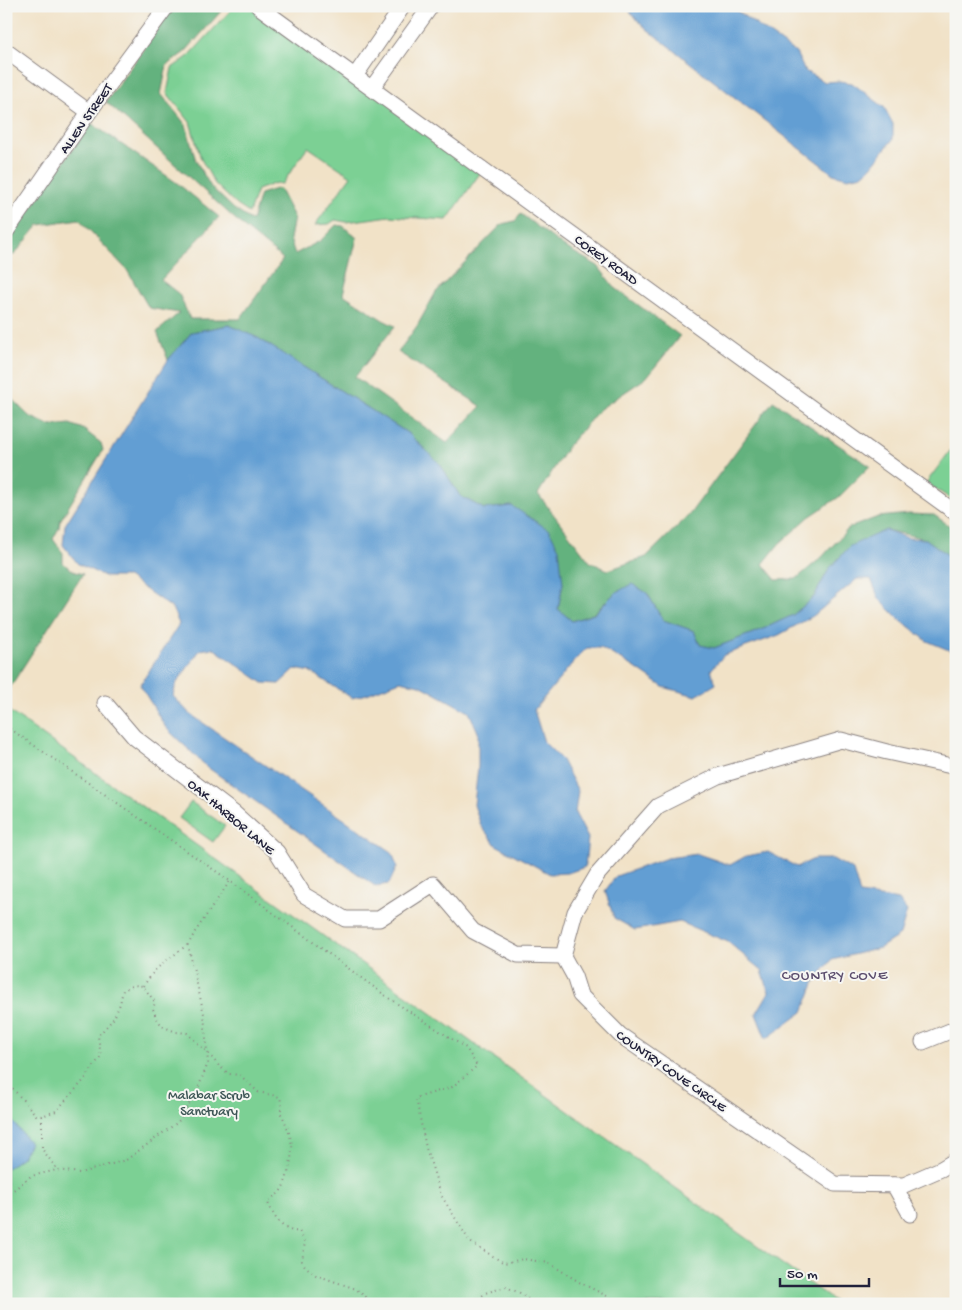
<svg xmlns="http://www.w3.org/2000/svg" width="962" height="1310" font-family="'Gochi Hand',sans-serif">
<rect width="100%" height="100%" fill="#f6f6f2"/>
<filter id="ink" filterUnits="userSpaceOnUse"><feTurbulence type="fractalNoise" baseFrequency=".02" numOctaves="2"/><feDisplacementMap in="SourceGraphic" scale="10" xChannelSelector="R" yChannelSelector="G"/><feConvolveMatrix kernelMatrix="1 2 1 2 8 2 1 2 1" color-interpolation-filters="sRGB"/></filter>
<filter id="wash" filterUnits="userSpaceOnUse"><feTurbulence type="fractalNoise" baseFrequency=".0096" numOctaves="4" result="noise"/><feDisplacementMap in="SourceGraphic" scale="20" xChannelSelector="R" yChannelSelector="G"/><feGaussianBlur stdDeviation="1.12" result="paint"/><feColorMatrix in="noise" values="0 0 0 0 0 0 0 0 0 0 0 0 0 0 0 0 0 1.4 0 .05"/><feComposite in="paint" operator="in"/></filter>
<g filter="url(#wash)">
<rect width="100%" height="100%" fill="#f1e2c7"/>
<g fill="#7bd094" stroke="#4e7968">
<path d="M229,6H256L483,169L447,220L390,216L346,222L335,220L329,224L315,225L351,176L308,147L282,184L276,183L257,190L249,213L237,205L215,184L201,159L190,122L167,93L172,68L189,56L230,11Z"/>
<path d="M956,443V502L926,483Z"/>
<path d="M6,709L838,1304H6Z"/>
<path d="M191,802L225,826L213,842L179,818Z"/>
</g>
<g fill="#64b27e" stroke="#436a5c">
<path d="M174,6H223L224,8L185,52L167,65L161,94L186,125L196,161L211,187L234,209L252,221L260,194L279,188L294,217L290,239L295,254L320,241L336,225L343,226L357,238L343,294L383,320L395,326L355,377L447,443L481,406L398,352L417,326L436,292L502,224L515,221L521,214L563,246L598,266L614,287L680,336L646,378L600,409L568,446L538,494L590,562L608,570L646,557L689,515L773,401L870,466L839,497L809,517L779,544L763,564L776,580L796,579L822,557L849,528L878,517L909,514L934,515L956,530V561L926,539L886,530L829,569L814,597L793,615L761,630L714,648L700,645L694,631L663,620L647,593H615L593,614L572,621L558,609L563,583L512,506L484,509L460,496L440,464L409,434L258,338L229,325L192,332L168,360L157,332L179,313L149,308L127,270L79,219L39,225L14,255H6V244L91,123L177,183L219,217L161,280L179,294L190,319H240L283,259L245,228L106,102Z"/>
<path d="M6,395L12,399L29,416L51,426L70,424L83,429L101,443L103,450L60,521L59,528L53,539L63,553V563L75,572L83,574L7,692L6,641L11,621V618L6,613Z"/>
</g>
<g fill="#629ed3" stroke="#426087">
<path d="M628,6H730L796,53L805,71L825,82L840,81L852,83L884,107L893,124V139L871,167L862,175L848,178L833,174L648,30L632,15Z"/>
<path d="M229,325L258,338L409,434L440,464L460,496L484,509L512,506L549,530L559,549L563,583L558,609L572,621L594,614L615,593L632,584L647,593L663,620L694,631L700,645L714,648L761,630L793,615L814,597L829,569L850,546L886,530L908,538L926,539L956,561V653L927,641L897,617L879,599L871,579H857L813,616L779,635L724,655L711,670L716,684L696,696L663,687L634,667L601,648H587L575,660L534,710L544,742L562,760L578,791L575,813L588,838L585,867L568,873L550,874L496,845L481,826L474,805L478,766V732L469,712L420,685L400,681L367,694L352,698L311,672L295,669L279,684L263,683L213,648L200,650L176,684L173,696L190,714L392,852L397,867L389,884L375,886L207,767L166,728L140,685L179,624L172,608L132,580L128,577H106L78,564L63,545L65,525L168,360L192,332Z"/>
<path d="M768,852L797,867L814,859H833L853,870L860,894L899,900L907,911L900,935L880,948L832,960L816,979L803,1012L766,1039L756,1014L769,992L762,971L728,942L680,922L635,930L614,918L605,891L616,876L667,858L698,854L730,865L746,856Z"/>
<path d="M6,1113L30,1143L22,1157L6,1169Z"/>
</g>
</g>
<g filter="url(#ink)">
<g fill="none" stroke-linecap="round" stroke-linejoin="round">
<defs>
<g id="minor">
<path d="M258,6L956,513"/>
<path d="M6,51L89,112"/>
<path d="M355,76L403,6"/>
<path d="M372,88L431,6"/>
<path d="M6,232L89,112L167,6"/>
<path d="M105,703L134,737L235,814L277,852L304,895L345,919H379L433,884L473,931L518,955L563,956"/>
<path d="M956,767L887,752L841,740L718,776L658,806L597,875L575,912L563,956L574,976L580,995L620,1035L835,1184L904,1185L941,1169L956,1160"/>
<path d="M923,1042L950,1031L956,1032"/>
<path d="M894,1185L910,1214"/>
</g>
</defs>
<use href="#minor" stroke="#8a8281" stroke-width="17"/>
<g stroke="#8a8281" stroke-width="2" stroke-dasharray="1 4" stroke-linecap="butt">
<path d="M6,726L230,881L390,999L466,1048L477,1066L452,1087L416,1098L426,1148L441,1195L470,1242L504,1263L523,1259L549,1263L579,1282L609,1297L618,1304"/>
<path d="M143,986L156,969L187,945"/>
<path d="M6,1081L36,1115L42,1116L56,1111L85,1079L101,1056L98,1036L114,1018L120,1004L123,990L134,985L143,986L155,1002L153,1009L156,1017L162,1026L176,1032L187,1033L207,1052L219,1066L229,1074L240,1075L258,1092L280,1097L282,1107L280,1112C286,1122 290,1134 292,1145C293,1155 287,1185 279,1193C274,1198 273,1195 268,1203C274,1217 283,1233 299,1231L305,1242L302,1261L305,1266L316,1275L356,1289L366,1297V1304"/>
<path d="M42,1116V1149L57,1169"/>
<path d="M6,1196L31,1176L57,1170L80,1173L126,1160L178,1122L197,1091L208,1063L204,1014L188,945L195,932L230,881"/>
<path d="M470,1304L478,1300L485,1293L506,1287L520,1293L529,1300L530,1304"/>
</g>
<use href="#minor" stroke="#fff" stroke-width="15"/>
</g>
</g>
<g text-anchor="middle" stroke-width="4" stroke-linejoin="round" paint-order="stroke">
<g font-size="14" fill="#22223b" stroke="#f6f6f2">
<text transform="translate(85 118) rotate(-55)" y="5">ALLEN STREET</text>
<text transform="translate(607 259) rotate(36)" y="5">COREY ROAD</text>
<text transform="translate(232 816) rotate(40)" y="5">OAK HARBOR LANE</text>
<text transform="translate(672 1070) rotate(35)" y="5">COUNTRY COVE CIRCLE</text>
</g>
<g font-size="14" fill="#3d5656" stroke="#f6f6f2">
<text x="209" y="1099">Malabar Scrub<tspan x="209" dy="16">Sanctuary</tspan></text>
</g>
<g font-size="15" letter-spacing="1" fill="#5c4e6e" stroke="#f6f6f2">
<text x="835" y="979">COUNTRY COVE</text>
</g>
</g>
<rect width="962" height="1310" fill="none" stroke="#f6f6f2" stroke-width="25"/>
<path d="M780 1278v8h89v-8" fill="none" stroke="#22223b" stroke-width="2.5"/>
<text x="787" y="1278" font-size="15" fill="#22223b" stroke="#f6f6f2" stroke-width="4" paint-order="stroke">50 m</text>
</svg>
